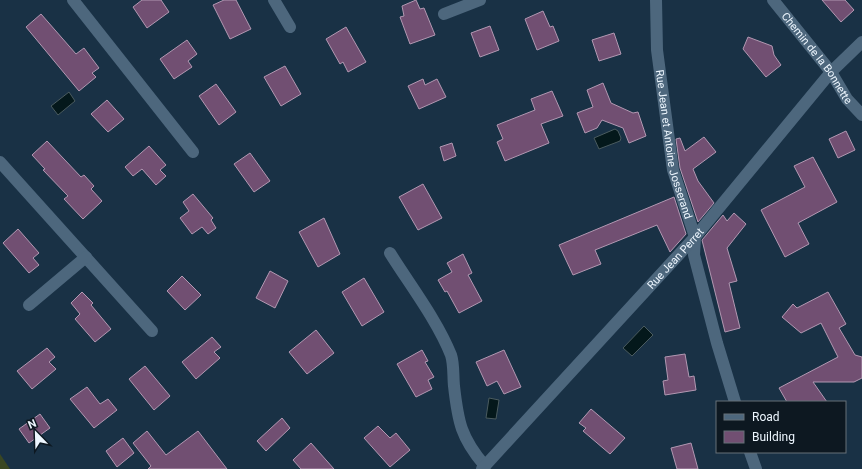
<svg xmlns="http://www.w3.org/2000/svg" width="862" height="469" font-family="Roboto,sans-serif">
<rect width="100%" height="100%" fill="#193145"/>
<path fill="#3a4723" d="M0,454L10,469H0Z"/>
<g fill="#04181b" stroke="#4a5b5f">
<path d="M69,92L75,101L58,115L51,106Z"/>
<path d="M615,129L618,131L621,138L620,141L599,149L594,138Z"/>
<path d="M644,326L653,335L632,356L623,348Z"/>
<path d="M489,398L499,400L496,419L486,418Z"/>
</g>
<g fill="#714f72" stroke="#b298b2">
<path d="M142,0H161L169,12L147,28L133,7Z"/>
<path d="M224,0H236L251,29L230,39L213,5Z"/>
<path d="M416,0L420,9L424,8L435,35L410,44L400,17L404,16L402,6Z"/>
<path d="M822,0H845L854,10L841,22Z"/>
<path d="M543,11L550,27L553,26L559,41L537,50L525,19Z"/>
<path d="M41,14L76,54L84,48L99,68L92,73L96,77L79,91L26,27Z"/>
<path d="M490,26L499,50L480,57L471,33Z"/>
<path d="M346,27L366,62L348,72L343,62L340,64L326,39Z"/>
<path d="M614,33L621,54L599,61L592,40Z"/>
<path d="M748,37L772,46L774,55L781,65L766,77L743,49Z"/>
<path d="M187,40L197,54L188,61L192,67L174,79L160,59Z"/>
<path d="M285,66L301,94L281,106L264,77Z"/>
<path d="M423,79L425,85L437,79L446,97L419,109L408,86Z"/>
<path d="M603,83L611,103L633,113L638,112L646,136L629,143L623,128L602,120L597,128L585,133L577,113L593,107L587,90Z"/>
<path d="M216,84L236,112L219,125L199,96Z"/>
<path d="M552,91L563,116L541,124L549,143L505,161L497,142L503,139L497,125L535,110L531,99Z"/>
<path d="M107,100L124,119L108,132L91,114Z"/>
<path d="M846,131L855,150L838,158L829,139Z"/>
<path d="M704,137L716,152L693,169L698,181L714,203L698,222L680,168L676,139L680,138L685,151Z"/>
<path d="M47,141L81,177L84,175L94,186L91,189L102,201L83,219L64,199L68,196L43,170L45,169L32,155Z"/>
<path d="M452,143L456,156L444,161L440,147Z"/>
<path d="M149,146L166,165L160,170L166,176L156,185L142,169L133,176L125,167Z"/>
<path d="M250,153L270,181L254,192L234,164Z"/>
<path d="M813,157L837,202L798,223L809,244L785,257L761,210L805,187L794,166Z"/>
<path d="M423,184L442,218L418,230L399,197Z"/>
<path d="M193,194L213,218L211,220L216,228L208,234L202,227L192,234L180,218L189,211L183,202Z"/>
<path d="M674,197L686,234L670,252L657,225L595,250L601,264L573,275L559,245Z"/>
<path d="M734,213L746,224L727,248L737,281L729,283L740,328L725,332L702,240L723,215L727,221Z"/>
<path d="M324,218L340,254L318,267L299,232Z"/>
<path d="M18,229L39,253L33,258L39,265L29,273L3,243Z"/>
<path d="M463,254L472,273L468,275L482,301L459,313L447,291L445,292L438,280L452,272L447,263Z"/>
<path d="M270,271L288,281L275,308L256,298Z"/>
<path d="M182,276L201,295L185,310L167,291Z"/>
<path d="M364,278L384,312L362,326L342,292Z"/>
<path d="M82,292L93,303L91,305L111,329L95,342L75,319L80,314L71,303Z"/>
<path d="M828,292L846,324L839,328L855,355L862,357V378L854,382H813L827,402H787L779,388L838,357L821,323L801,333L782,317L793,304L797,308Z"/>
<path d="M316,330L334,353L307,374L289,352Z"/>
<path d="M212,337L221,347L214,352L220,358L196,379L182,362Z"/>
<path d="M47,348L55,357L49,362L56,369L32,389L17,371Z"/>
<path d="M422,350L428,361L425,362L434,377L428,380L432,389L416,397L397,364Z"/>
<path d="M504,350L521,387L504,394L497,381L487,386L476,362Z"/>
<path d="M685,354L689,377L694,376L696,390L665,395L663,381L668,380L665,357Z"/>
<path d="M145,366L170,396L154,410L129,379Z"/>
<path d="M87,387L100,404L108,399L117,410L94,428L70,399Z"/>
<path d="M591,409L625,438L610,454L583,431L586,428L579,423Z"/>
<path d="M40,414L50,428L29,443L19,429Z"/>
<path d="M282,418L290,428L266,451L257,441Z"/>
<path d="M378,426L390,438L396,433L410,450L390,467L364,438Z"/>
<path d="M147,431L166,455L198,431L227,469H148L151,466L133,443Z"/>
<path d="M123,438L134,453L117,467L106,451Z"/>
<path d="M311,443L334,469H301L293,460Z"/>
<path d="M691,443L698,469H677L671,448Z"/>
</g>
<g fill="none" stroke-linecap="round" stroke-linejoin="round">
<g stroke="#4d677d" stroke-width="12">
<path d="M73,0L193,152"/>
<path d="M274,0L290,27"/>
<path id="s1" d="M656,0L657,50L673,170L695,237L694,255L717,343L735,402"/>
<path id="s2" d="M773,0L831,72L847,99L862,115"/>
<path d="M444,14L480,0"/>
<path d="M0,162L152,331"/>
<path d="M390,253C410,285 437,320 451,355C454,364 453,376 454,386C458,422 461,438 485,466"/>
<path d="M29,305L86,257"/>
<path d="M750,452L756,469"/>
<path id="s3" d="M482,469L695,237L831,72L862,42"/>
</g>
</g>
<g text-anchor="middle" stroke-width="4" stroke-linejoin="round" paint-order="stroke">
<g font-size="11" fill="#edf6fe" stroke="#0d1821">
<text dy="4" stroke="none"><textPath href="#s2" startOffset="73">Chemin de la Bonnette</textPath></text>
<text dy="4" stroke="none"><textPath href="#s1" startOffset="146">Rue Jean et Antoine Josserand</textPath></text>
<text dy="4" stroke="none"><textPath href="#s3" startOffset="286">Rue Jean Perret</textPath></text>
</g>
</g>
<rect x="716" y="401" width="130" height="52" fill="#0d1821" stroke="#677179"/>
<rect x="724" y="414" width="20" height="6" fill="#4d677d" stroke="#677179"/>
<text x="752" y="421" font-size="12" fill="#edf6fe">Road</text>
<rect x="724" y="431" width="20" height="12" fill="#714f72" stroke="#677179"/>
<text x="752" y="441" font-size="12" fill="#edf6fe">Building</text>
<g transform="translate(36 433) rotate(337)" stroke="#0d1821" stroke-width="3" paint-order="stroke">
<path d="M0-3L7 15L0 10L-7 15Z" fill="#edf6fe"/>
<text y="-6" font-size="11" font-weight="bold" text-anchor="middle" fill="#edf6fe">N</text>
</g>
</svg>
